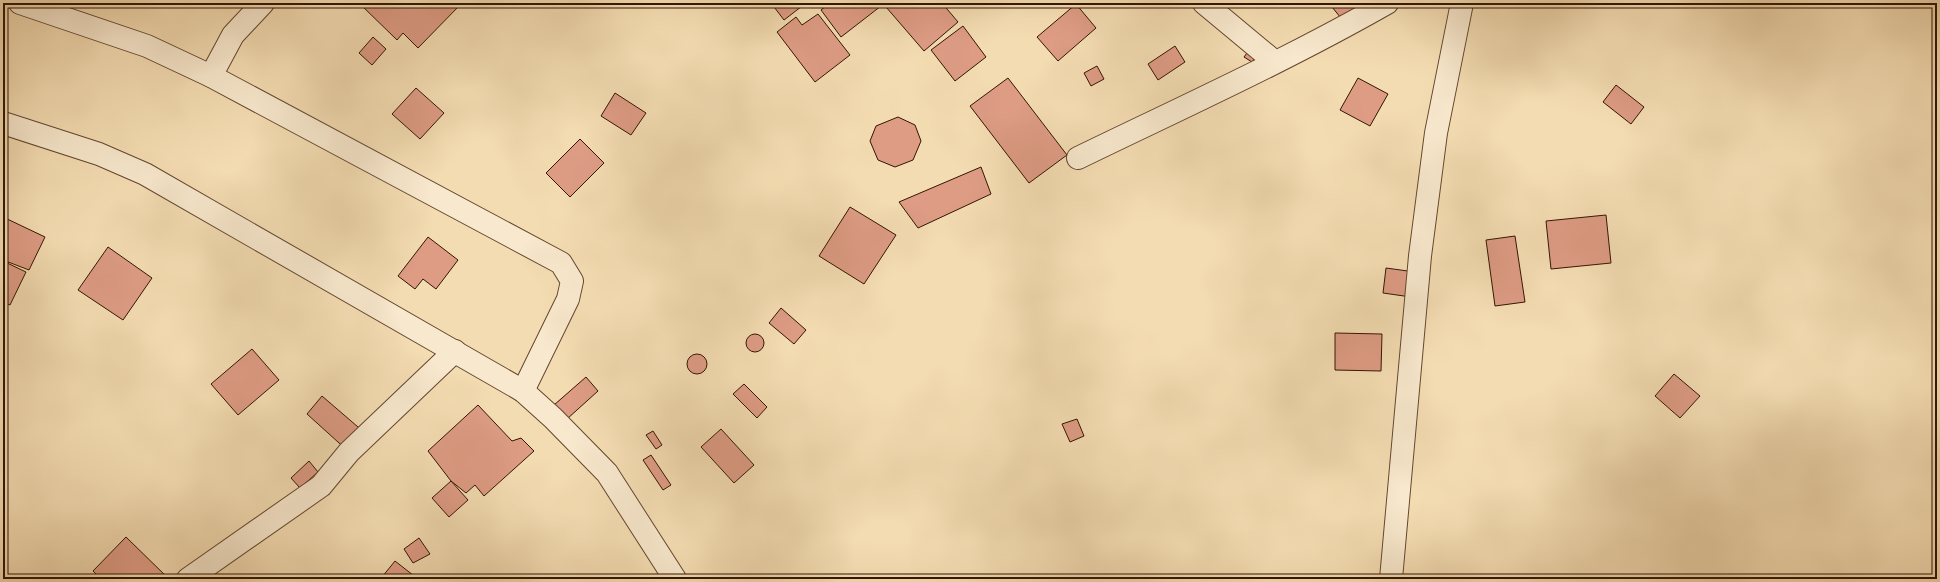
<svg xmlns="http://www.w3.org/2000/svg" width="1940" height="582" font-family="'Libre Bodoni',serif">
<rect width="100%" height="100%" fill="#f4dcb2"/>
<filter id="stains"><feTurbulence type="fractalNoise" baseFrequency=".005" numOctaves="4"/><feColorMatrix values="0 0 0 0 .2 0 0 0 0 .09 0 0 0 0 .02 0 0 0 .5 -.17"/></filter>
<radialGradient id="worn" r=".72"><stop offset=".6" stop-color="#630" stop-opacity="0"/><stop offset="1" stop-color="#630" stop-opacity=".3"/></radialGradient>
<g fill="#de9c85" stroke="#331502">
<path d="M359,3H458L460,5L418,48L403,33L397,40Z"/>
<path d="M771,3H806L784,20Z"/>
<path d="M830,3H879L881,6L841,37L821,10Z"/>
<path d="M891,3H942L958,22L924,51L886,7Z"/>
<path d="M1337,3H1370L1345,23L1332,7Z"/>
<path d="M1076,4L1096,28L1058,61L1037,37Z"/>
<path d="M818,14L850,55L815,82L777,32L796,17L802,25Z"/>
<path d="M963,26L986,57L955,81L931,50Z"/>
<path d="M373,37L386,49L372,65L359,53Z"/>
<path d="M1175,46L1185,62L1158,80L1148,64Z"/>
<path d="M1247,53L1255,58L1252,62L1244,57Z"/>
<path d="M1097,66L1104,79L1091,86L1084,73Z"/>
<path d="M1008,78L1067,155L1029,183L970,106Z"/>
<path d="M1358,78L1388,94L1370,126L1340,110Z"/>
<path d="M1616,85L1644,107L1631,124L1603,102Z"/>
<path d="M416,88L444,113L420,139L392,114Z"/>
<path d="M615,93L646,113L631,135L601,116Z"/>
<path d="M898,117L915,125L921,141L913,160L895,167L878,160L870,141L876,126Z"/>
<path d="M580,139L604,163L570,197L546,173Z"/>
<path d="M981,167L991,194L918,228L899,202Z"/>
<path d="M850,207L896,235L864,284L819,256Z"/>
<path d="M1606,215L1611,263L1551,269L1546,221Z"/>
<path d="M3,217L45,237L29,270L3,260Z"/>
<path d="M1515,236L1525,302L1495,306L1486,240Z"/>
<path d="M428,237L458,260L436,289L423,279L415,289L398,276Z"/>
<path d="M108,247L152,278L123,320L78,290Z"/>
<path d="M3,261L26,272L10,305L3,302Z"/>
<path d="M1386,268L1415,272L1411,297L1383,293Z"/>
<path d="M781,308L806,330L794,344L769,323Z"/>
<path d="M1335,333L1382,334L1381,371L1335,370Z"/>
<circle cx="755" cy="343" r="9"/>
<path d="M252,349L279,380L238,415L211,384Z"/>
<circle cx="697" cy="364" r="10"/>
<path d="M1674,374L1700,396L1680,418L1655,396Z"/>
<path d="M586,377L598,391L567,419L554,405Z"/>
<path d="M744,384L767,407L757,418L733,394Z"/>
<path d="M322,396L365,433L349,452L307,414Z"/>
<path d="M478,405L512,441L521,438L534,451L484,496L475,485L466,493L451,481L428,451Z"/>
<path d="M1077,419L1084,436L1070,442L1062,424Z"/>
<path d="M721,429L754,465L734,483L701,447Z"/>
<path d="M653,431L662,445L656,449L646,435Z"/>
<path d="M651,455L671,485L663,490L643,460Z"/>
<path d="M309,461L318,472L300,488L291,478Z"/>
<path d="M451,481L468,500L449,517L432,498Z"/>
<path d="M126,537L169,579H101L93,571Z"/>
<path d="M419,538L430,554L413,563L404,549Z"/>
<path d="M395,561L418,579H385L382,577Z"/>
</g>
<g fill="none" stroke-linecap="round" stroke-linejoin="round">
<defs>
<g id="minor">
<path d="M20,3L147,46L211,76L561,263L572,281L568,299L523,391"/>
<path d="M1204,3L1275,62"/>
<path d="M211,76L233,35L263,3"/>
<path d="M3,123L99,154L145,174L523,391L553,418L607,473L675,579"/>
<path d="M1078,158C1181,108 1287,60 1387,3"/>
<path d="M188,579L321,486L349,452L455,351"/>
<path d="M1391,579L1420,256L1436,133L1462,3"/>
</g>
</defs>
<use href="#minor" stroke="#63472e" stroke-width="24"/>
<use href="#minor" stroke="#f8e8cd" stroke-width="22"/>
</g>
<rect width="1940" height="582" fill="none" stroke="#f4dcb2" stroke-width="16"/>
<rect x="4" y="4" width="1932" height="574" fill="none" stroke="#331502" stroke-width="2"/>
<rect x="8" y="8" width="1924" height="566" fill="none" stroke="#331502"/>
<rect width="100%" height="100%" filter="url(#stains)"/>
<rect width="100%" height="100%" fill="url(#worn)"/>
</svg>
